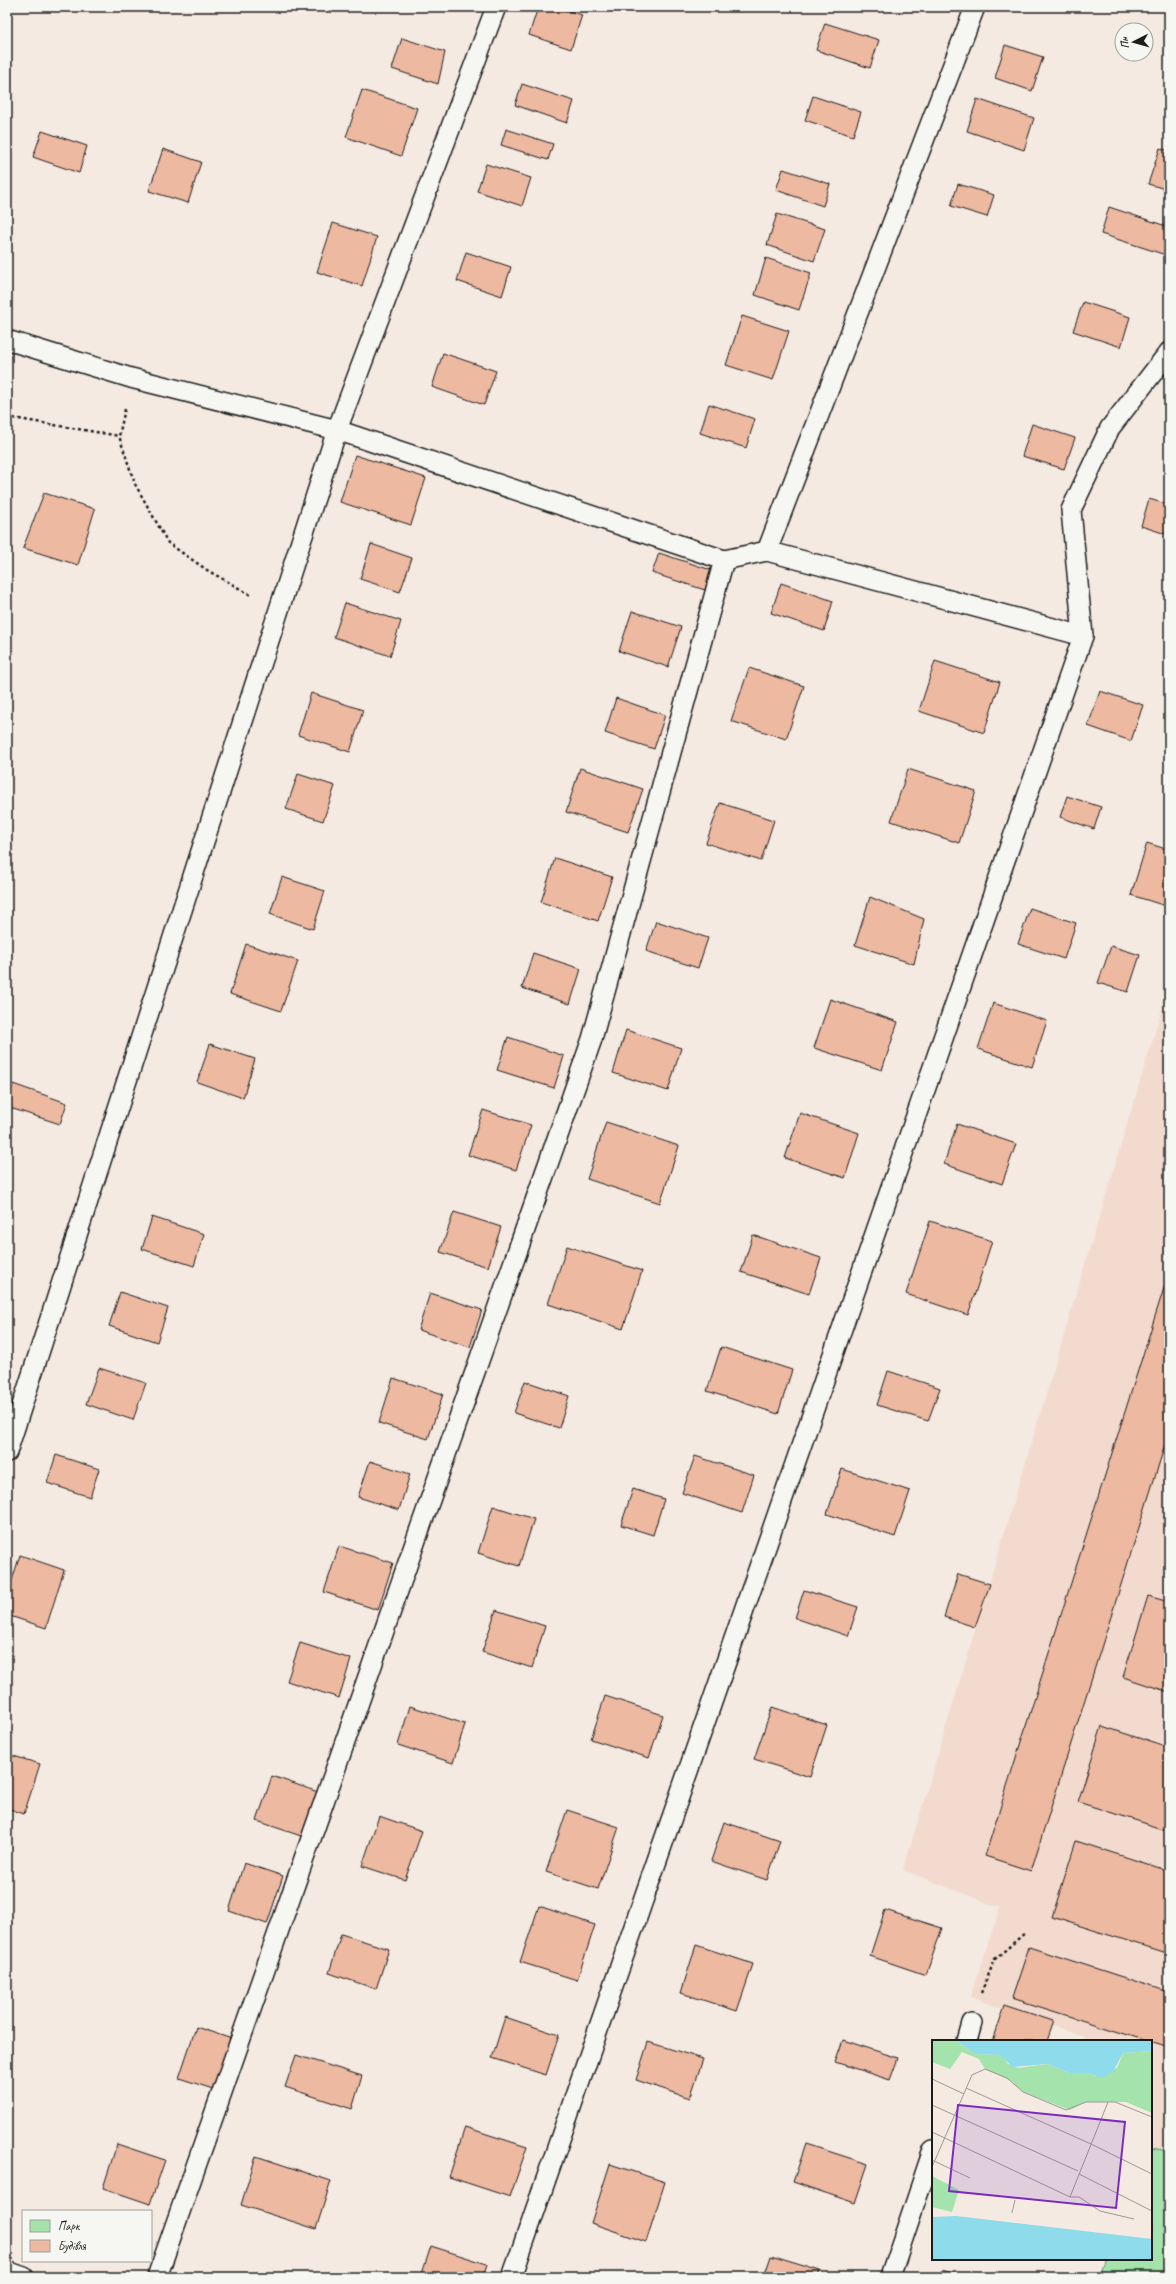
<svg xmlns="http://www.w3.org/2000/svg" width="1176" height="2284" font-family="Caveat,sans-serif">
<rect width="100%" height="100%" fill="#f4eae2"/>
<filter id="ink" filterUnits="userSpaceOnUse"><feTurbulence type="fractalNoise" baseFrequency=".025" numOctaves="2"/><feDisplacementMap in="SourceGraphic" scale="8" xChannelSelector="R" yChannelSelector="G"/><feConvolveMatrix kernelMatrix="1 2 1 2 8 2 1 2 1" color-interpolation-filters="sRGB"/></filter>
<g filter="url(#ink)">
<path fill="#f2dbce" d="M1169,985V2153L1151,2150V2041H1095L970,1997L1000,1908L903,1870Z"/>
<path fill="#a4e3ac" stroke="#608064" d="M1151,2150L1169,2153V2277H1101L1107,2259H1151Z"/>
<g fill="#eeb9a1" stroke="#1c1c1c">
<path d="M538,7H557L582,15L571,49L529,35Z"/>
<path d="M825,23L879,40L870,68L816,50Z"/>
<path d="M402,38L445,52L438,84L392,69Z"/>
<path d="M1005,45L1043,57L1032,91L995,78Z"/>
<path d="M522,84L574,101L567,123L515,105Z"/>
<path d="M362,90L417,108L401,156L346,137Z"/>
<path d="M813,96L861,112L853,136L805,120Z"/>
<path d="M977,99L1034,118L1024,150L967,131Z"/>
<path d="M506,129L553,144L548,160L501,145Z"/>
<path d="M42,131L87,146L79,173L33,157Z"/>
<path d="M1160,148L1169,151V190L1148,184Z"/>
<path d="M163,149L201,162L188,203L149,191Z"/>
<path d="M486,164L531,178L522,206L477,191Z"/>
<path d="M783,169L830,184L823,206L776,190Z"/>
<path d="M958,184L994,195L987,217L951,206Z"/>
<path d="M1109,207L1169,227V247L1166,255L1101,234Z"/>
<path d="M777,214L825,229L814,261L767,245Z"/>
<path d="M333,223L377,237L362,286L317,272Z"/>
<path d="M466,252L511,267L502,296L457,281Z"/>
<path d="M766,258L811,273L799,310L755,295Z"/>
<path d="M1083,302L1130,317L1121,347L1073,331Z"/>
<path d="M742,316L789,331L773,380L726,365Z"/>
<path d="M443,353L496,371L484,405L432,387Z"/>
<path d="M709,404L755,419L746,448L700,433Z"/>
<path d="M1032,424L1075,438L1064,469L1022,456Z"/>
<path d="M355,455L426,478L411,525L340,502Z"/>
<path d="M44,493L95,509L78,565L23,548Z"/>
<path d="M1149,499L1169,505V535L1141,526Z"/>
<path d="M371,544L412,558L400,592L360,579Z"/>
<path d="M659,553L711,570L705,590L652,573Z"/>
<path d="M781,583L833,601L824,631L771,613Z"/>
<path d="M345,603L401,621L390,656L334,637Z"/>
<path d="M632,611L681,627L668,667L619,651Z"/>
<path d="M935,661L1000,682L984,733L919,711Z"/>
<path d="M749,668L804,686L786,739L731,721Z"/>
<path d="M1100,691L1143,705L1131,741L1088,726Z"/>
<path d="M311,693L363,710L350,752L298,735Z"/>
<path d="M616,698L665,715L654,749L605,733Z"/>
<path d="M580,768L643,789L628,832L566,812Z"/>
<path d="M908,769L976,791L959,843L891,821Z"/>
<path d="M298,774L335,786L323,821L286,809Z"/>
<path d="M1067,796L1101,807L1094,829L1060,817Z"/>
<path d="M720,803L774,820L761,861L706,843Z"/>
<path d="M1147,843L1169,850V907L1131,895Z"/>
<path d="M555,858L612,877L598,921L541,902Z"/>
<path d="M282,877L325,891L313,929L270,914Z"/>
<path d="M870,897L924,919L914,964L855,945Z"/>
<path d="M1030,908L1076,923L1064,959L1018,944Z"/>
<path d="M656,921L708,938L698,968L646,951Z"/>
<path d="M246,944L298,961L281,1011L230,994Z"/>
<path d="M1111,946L1140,955L1128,992L1098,983Z"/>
<path d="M533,953L581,969L570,1004L522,988Z"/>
<path d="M830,999L898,1022L882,1070L814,1048Z"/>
<path d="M993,1003L1047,1021L1032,1067L978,1049Z"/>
<path d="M626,1030L681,1048L668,1091L613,1073Z"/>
<path d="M508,1037L564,1056L554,1088L497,1070Z"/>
<path d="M210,1044L255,1059L243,1098L197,1082Z"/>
<path d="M13,1084L67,1103L60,1124L7,1107Z"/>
<path d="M483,1110L531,1125L516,1170L468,1155Z"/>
<path d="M800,1113L859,1133L845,1178L785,1158Z"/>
<path d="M606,1122L679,1146L660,1203L587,1179Z"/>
<path d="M957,1124L1016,1144L1002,1184L944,1164Z"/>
<path d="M454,1212L501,1227L488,1267L440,1252Z"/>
<path d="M152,1217L204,1234L194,1266L142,1249Z"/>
<path d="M930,1221L992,1241L968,1315L906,1294Z"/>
<path d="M753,1235L821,1258L809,1294L741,1272Z"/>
<path d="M567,1246L642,1271L623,1329L548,1304Z"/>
<path d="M1169,1272V1432L1031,1871L985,1856Z"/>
<path d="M120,1292L168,1308L157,1342L109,1326Z"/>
<path d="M430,1293L482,1310L470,1347L418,1330Z"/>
<path d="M721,1347L792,1370L778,1414L707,1391Z"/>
<path d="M99,1368L146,1383L133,1420L86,1404Z"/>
<path d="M888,1371L940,1388L928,1421L877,1405Z"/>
<path d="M393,1378L443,1394L428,1439L379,1423Z"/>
<path d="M525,1381L569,1396L559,1428L514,1413Z"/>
<path d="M56,1455L99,1469L90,1497L47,1483Z"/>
<path d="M695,1456L754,1475L742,1513L682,1493Z"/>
<path d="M370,1461L410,1474L399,1510L358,1497Z"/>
<path d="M842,1469L910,1491L895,1537L827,1514Z"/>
<path d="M633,1489L664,1499L653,1535L621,1525Z"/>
<path d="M493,1506L534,1519L519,1566L478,1553Z"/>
<path d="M339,1546L393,1563L378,1610L324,1592Z"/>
<path d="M20,1555L64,1570L46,1628L7,1615V1596Z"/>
<path d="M958,1574L990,1584L975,1627L944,1617Z"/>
<path d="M804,1590L858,1607L848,1636L795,1618Z"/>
<path d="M1148,1596L1169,1602V1692L1123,1677Z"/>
<path d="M496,1610L545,1626L532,1668L482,1652Z"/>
<path d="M300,1643L351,1659L339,1698L287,1681Z"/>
<path d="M605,1696L663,1715L649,1758L591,1739Z"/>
<path d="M410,1706L465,1724L453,1763L398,1745Z"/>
<path d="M772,1707L827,1725L810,1777L754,1759Z"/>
<path d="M1102,1726L1169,1748V1831L1078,1802Z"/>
<path d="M7,1754L40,1764L24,1814L7,1808Z"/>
<path d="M272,1776L318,1792L304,1837L257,1821Z"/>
<path d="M567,1810L619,1827L598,1889L546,1872Z"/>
<path d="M379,1816L422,1831L405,1880L362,1866Z"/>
<path d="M724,1822L780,1841L767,1880L711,1861Z"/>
<path d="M1076,1841L1169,1871V1954L1052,1917Z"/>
<path d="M244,1863L283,1876L267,1924L229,1911Z"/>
<path d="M539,1906L595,1925L577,1980L520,1962Z"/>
<path d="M885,1910L942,1928L926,1975L870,1956Z"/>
<path d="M341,1934L389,1949L376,1989L329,1973Z"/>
<path d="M696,1945L753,1964L737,2011L681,1993Z"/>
<path d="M1029,1947L1169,1992V2048L1012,1998Z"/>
<path d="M1005,2005L1053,2021L1046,2041H993Z"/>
<path d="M505,2017L559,2035L546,2075L492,2058Z"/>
<path d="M196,2027L235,2040L219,2091L179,2078Z"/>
<path d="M843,2040L898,2058L890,2080L835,2062Z"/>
<path d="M648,2042L703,2059L690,2098L636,2080Z"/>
<path d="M296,2055L362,2076L352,2109L285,2087Z"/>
<path d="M465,2127L527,2147L510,2197L449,2177Z"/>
<path d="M117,2144L165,2160L150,2204L103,2188Z"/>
<path d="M806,2144L868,2164L855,2203L793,2182Z"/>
<path d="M256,2156L331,2181L316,2229L241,2205Z"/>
<path d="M610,2164L665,2182L646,2242L591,2223Z"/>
<path d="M431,2246L487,2264L483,2277H421Z"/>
<path d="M771,2256L820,2271L818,2277H764Z"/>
<path d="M943,2270L965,2277H941Z"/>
</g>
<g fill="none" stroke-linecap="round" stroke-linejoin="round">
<defs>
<g id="lane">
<path d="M7,340L131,378L337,430L724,560L767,551L1083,636"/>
<path d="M767,551L975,7"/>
<path d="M7,1452L337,430L496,7"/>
<path d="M967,2041L972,2023"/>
<path d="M7,2271L24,2277"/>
<path d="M157,2277L592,1039L724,560"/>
<path d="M512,2277L1083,636L1071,510L1110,428L1169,352"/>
<path d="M890,2277L933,2150"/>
</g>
</defs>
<use href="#lane" stroke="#1c1c1c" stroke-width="22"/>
<g stroke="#1c1c1c" stroke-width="2.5" stroke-dasharray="3 3" stroke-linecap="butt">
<path d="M125,409L119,436L135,484L168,543L207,570L251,595"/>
<path d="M7,417L119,436"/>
<path d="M981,1993L995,1959L1026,1932"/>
</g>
<use href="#lane" stroke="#f6f6f2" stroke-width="19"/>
</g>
</g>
<g transform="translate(932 2040)">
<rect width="220" height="220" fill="#f4eae2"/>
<path d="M0,0H23L44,14L70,15L76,24L86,28L116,24L137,33H155L163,36L185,28L191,13L220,11V73L194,62H154L138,70L91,52L79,41L53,29L47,19L30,12L18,29L0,22ZM0,136L27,150L20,172L0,167Z" fill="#a4e3ac"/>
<path d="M23,0H220V11L191,13L181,32L170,38L155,33H137L116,24L80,27L69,15L44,14ZM24,176L220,199V220H0V177Z" fill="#8ddbeb"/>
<path fill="none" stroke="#9e9893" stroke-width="1" d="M0,39L32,54M34,48L159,104L220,134M0,65L146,131M0,92L138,157H147L168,171L202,179M0,120L38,138M0,127L40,35L53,29L75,38L91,52L134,70L154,62H183L220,77M147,134L220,171M138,157L176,62M80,173L83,160"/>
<path fill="#7b2cbf" fill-opacity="0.15" stroke="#7b2cbf" stroke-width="2" d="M26,65L193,82L184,168L17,151Z"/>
<rect width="220" height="220" fill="none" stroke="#1c1c1c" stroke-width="2"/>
</g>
<rect width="1176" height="2284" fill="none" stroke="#f6f6f2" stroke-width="24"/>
<rect x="12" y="12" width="1152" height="2260" fill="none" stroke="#1c1c1c" stroke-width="1.5" filter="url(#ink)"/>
<rect x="22" y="2210" width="130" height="52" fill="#f6f6f2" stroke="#9f9f9c"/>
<rect x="30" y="2220" width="20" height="12" fill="#a4e3ac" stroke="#9f9f9c"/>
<text x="58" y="2230" font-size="12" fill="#1c1c1c">Парк</text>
<rect x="30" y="2240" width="20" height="12" fill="#eeb9a1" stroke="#9f9f9c"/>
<text x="58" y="2250" font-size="12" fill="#1c1c1c">Будівля</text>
<g transform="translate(1134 42) rotate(264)"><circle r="19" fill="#f6f6f2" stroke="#9f9f9c"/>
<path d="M0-3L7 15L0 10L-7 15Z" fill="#1c1c1c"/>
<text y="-6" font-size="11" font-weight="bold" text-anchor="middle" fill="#1c1c1c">Пн</text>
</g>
</svg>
